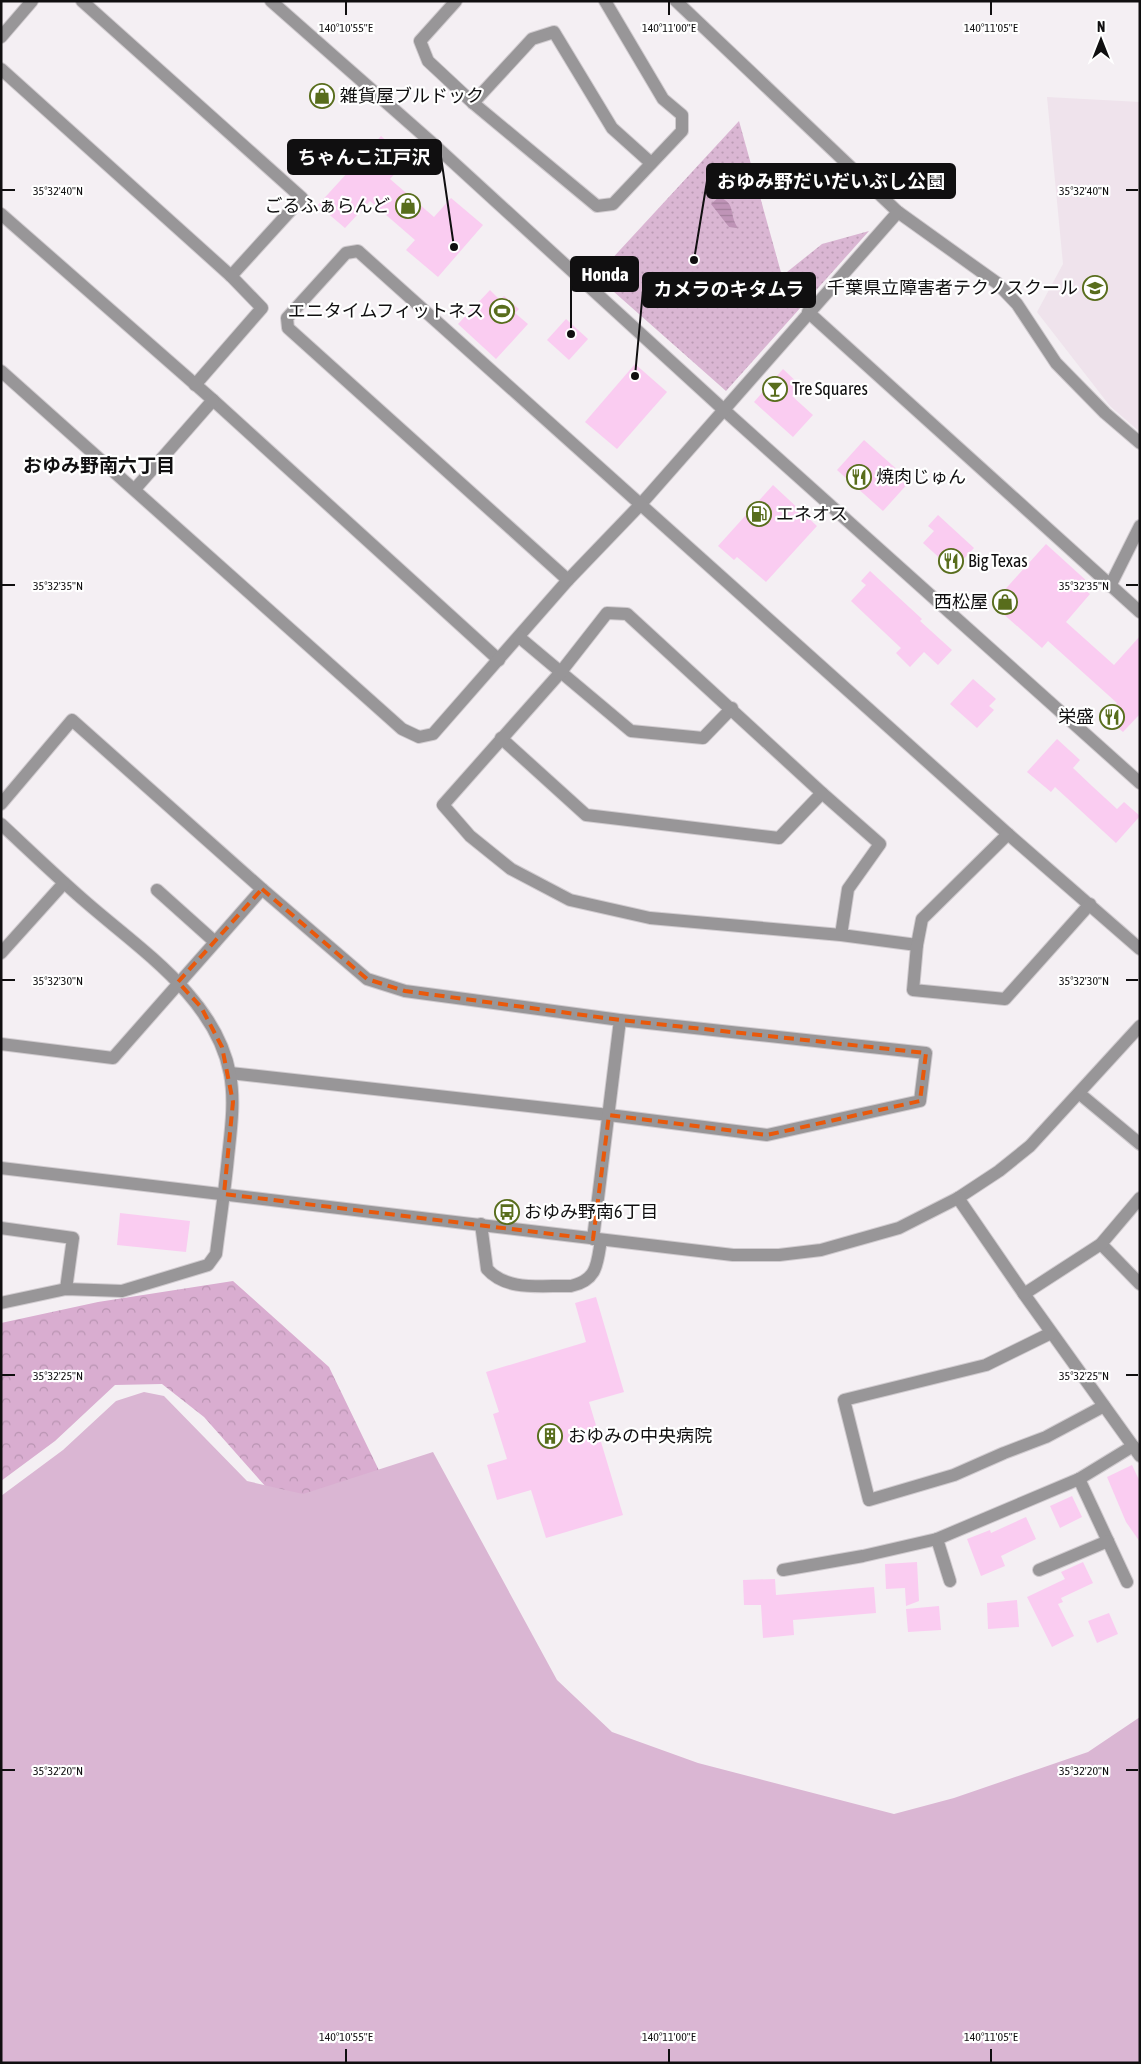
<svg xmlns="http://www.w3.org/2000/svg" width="1141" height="2064" font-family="'Asap Condensed','Noto Sans JP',sans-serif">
<defs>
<pattern id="grass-dots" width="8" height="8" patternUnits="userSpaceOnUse" patternTransform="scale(1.25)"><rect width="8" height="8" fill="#dab6d3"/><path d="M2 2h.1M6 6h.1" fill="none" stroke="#ba9bb4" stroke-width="1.8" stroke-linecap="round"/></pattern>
<pattern id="forest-crowns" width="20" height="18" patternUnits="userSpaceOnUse" patternTransform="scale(1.25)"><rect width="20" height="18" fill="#d9add0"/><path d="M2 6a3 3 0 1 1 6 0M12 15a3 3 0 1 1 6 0" fill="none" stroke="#b994b2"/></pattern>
<pattern id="water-rules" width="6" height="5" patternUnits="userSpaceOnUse" patternTransform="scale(1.25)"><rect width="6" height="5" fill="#bf94b7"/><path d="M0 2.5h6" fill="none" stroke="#a37e9c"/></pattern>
</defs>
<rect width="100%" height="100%" fill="#f4eff3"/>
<path fill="#efe3ec" d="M1047,97L1140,102V432L1110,406L1037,312L1063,264Z"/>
<path fill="url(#grass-dots)" d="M739,121L782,276L822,244L869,231L726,391L596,276Z"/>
<path fill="url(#forest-crowns)" d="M233,1281L329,1367L402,1518L468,1611L879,1977L266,1487L204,1417L162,1384L115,1385L55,1441L1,1481V1323L98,1302Z"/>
<path fill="#dab6d3" d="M144,1392L164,1396L247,1481L303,1494L433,1452L557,1680L612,1732L698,1763L894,1814L954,1798L1088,1752L1140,1717V2063H1V1496L63,1450L116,1401Z"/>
<path fill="url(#water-rules)" d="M719,197C737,204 728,213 738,228L729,227L711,204Z"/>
<g fill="#faccf1">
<path d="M381,136L407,160L390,179L434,217L451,198L483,225L438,277L406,250L415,240L370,201L345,228L318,205Z"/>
<path d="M490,290L500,300L504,296L519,309L515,313L528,324L496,359L458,324Z"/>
<path d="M566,319L588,339L569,360L547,340Z"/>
<path d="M635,364L667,392L617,449L585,422Z"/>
<path d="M783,369L801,386L792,396L813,415L793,437L754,402Z"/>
<path d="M864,440L910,481L883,511L837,470Z"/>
<path d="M773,485L817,526L766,582L737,557L734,560L718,546Z"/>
<path d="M938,515L974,548L953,570L923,543L934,531L928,526Z"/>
<path d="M1046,544L1089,583L1084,589L1090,594L1066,622L1114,665L1140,636V714L1123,732L1105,717L1117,703L1048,641L1042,648L992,604Z"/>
<path d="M870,571L922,619L920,621L952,650L938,665L924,652L910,667L896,653L901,648L851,601L866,585L861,581Z"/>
<path d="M973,679L996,699L989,706L994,710L977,728L950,704Z"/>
<path d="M1057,739L1080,760L1073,768L1092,786L1117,809L1124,802L1140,816L1116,843L1055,787L1051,792L1027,772Z"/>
<path d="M120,1213L190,1221L186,1252L117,1245Z"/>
<path d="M596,1297L624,1392L589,1402L623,1515L546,1538L531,1490L497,1500L487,1465L507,1459L493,1414L499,1412L486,1372L586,1342L575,1303Z"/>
<path d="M1132,1465L1140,1482V1542L1126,1522L1107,1477Z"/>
<path d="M1072,1496L1082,1517L1060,1528L1050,1506Z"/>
<path d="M1026,1517L1036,1539L1001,1556L1005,1566L981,1576L967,1539L990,1530L991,1533Z"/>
<path d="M917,1562L919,1601L906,1606L905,1588L886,1589L885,1564Z"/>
<path d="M1083,1562L1093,1583L1061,1598L1063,1602L1058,1604L1074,1636L1052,1647L1027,1597L1065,1579L1061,1572Z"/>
<path d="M775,1579L776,1595L874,1587L876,1613L793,1620L794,1635L763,1638L761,1605H744L743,1580Z"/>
<path d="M1017,1600L1019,1627L988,1629L987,1603Z"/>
<path d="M939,1606L941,1630L908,1632L906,1609Z"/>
<path d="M1109,1613L1118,1634L1097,1643L1088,1621Z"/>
</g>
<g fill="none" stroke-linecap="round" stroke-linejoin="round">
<defs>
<g id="minor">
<path d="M82,1L302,198L231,276"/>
<path d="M271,1L431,142L724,410L1140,783"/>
<path d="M456,1L420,41L428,61L473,103L597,206L613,204L682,131V115L663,99L605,1"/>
<path d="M676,1L898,212L997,283L1017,304L1056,363L1105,413L1140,443"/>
<path d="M1,37L32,1"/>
<path d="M1,69L231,276L262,308L195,385"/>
<path d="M473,103L532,39L554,32L612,128L651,163"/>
<path d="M1,214L213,400L499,660"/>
<path d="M808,312L1140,612"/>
<path d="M1,371L402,729L419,737L433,734L568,580L641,504L898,212"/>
<path d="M135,489L213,400"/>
<path d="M568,580L288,328L287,318L346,253L358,251L1008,834L1140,949"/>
<path d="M1110,586L1140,526"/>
<path d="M519,637L631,731L703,738L732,708"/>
<path d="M501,738L586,815L779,838L822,793"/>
<path d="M1,804L72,720L262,889L367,979L405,991L620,1020L926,1053L920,1101L767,1135L609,1115L230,1073"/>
<path d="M1,824C30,851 58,878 87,903C141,950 216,999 230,1074C235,1101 231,1129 228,1157C225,1189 220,1222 216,1254L208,1265L122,1291L66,1289L1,1303"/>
<path d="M157,890L215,942"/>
<path d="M841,935L848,889L880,844L822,793L627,614L607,613L560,673L443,805L470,836L511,869L570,900L650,918L841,935L917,945L922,919L1008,834"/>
<path d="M917,945L913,990L1005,999L1090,904"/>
<path d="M1,953L64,883"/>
<path d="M1,1044L113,1058L262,889"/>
<path d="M1080,1094L1140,1144"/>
<path d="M1,1168L733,1255H779L821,1250L899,1228L958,1198L999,1171L1030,1146L1140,1026"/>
<path d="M958,1198L1024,1294L1140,1456"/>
<path d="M481,1224L487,1269C507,1292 543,1285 571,1286C598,1280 597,1263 601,1240"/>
<path d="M1,1228L73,1238L66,1289"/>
<path d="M593,1239L620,1020"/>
<path d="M1101,1244L1140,1284"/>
<path d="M1024,1294L1101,1244L1140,1198"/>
<path d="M1051,1333L986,1365L844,1400L869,1500L954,1475L1004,1453L1046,1437L1104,1406"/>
<path d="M1079,1479L1127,1582"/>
<path d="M937,1539L950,1581"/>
<path d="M783,1570L863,1556L937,1539L1079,1479L1133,1446"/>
<path d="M1039,1570L1108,1541"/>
</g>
</defs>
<use href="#minor" stroke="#d0cbcf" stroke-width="14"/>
<use href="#minor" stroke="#989698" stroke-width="12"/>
</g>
<path fill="none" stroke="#e8590c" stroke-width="4" stroke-dasharray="10 6" stroke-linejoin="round" d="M262,889L367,979L405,991L620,1020L926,1053L920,1101L767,1135L609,1115L593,1239L224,1194L233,1102L222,1047L201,1007L178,982Z"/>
<path fill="none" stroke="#100f10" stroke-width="2" d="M346,2V15M669,2V15M991,2V15M2,190H15M1126,190H1138M2,585H15M1126,585H1138M2,980H15M1126,980H1138M2,1375H15M1126,1375H1138M2,1770H15M1126,1770H1138M346,2049V2062M669,2049V2062M991,2049V2062"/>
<defs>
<symbol id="shop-ring" viewBox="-11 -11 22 22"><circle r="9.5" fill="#fff" stroke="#586d1c" stroke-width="1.5"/><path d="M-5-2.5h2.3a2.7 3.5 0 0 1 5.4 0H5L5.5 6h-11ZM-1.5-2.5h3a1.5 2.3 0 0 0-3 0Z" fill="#586d1c"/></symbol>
<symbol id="university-ring" viewBox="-11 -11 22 22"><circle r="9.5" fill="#fff" stroke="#586d1c" stroke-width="1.5"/><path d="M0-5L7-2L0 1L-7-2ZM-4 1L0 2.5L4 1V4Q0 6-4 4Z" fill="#586d1c"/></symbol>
<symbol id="stadium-ring" viewBox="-11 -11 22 22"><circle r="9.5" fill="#fff" stroke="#586d1c" stroke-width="1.5"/><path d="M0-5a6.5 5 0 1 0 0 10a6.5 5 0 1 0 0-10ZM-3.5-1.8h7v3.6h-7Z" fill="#586d1c"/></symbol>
<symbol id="bar-ring" viewBox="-11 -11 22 22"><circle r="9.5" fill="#fff" stroke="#586d1c" stroke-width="1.5"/><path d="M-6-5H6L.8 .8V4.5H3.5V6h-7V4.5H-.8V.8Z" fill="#586d1c"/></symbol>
<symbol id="restaurant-ring" viewBox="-11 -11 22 22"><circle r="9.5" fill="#fff" stroke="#586d1c" stroke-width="1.5"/><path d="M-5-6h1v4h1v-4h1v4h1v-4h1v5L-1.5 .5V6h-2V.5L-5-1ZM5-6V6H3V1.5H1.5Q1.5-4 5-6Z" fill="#586d1c"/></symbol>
<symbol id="fuel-ring" viewBox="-11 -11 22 22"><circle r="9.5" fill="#fff" stroke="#586d1c" stroke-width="1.5"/><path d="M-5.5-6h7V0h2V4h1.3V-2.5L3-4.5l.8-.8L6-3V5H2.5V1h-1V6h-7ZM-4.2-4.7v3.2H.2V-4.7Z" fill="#586d1c"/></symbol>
<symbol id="bus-ring" viewBox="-11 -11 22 22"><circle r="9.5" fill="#fff" stroke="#586d1c" stroke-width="1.5"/><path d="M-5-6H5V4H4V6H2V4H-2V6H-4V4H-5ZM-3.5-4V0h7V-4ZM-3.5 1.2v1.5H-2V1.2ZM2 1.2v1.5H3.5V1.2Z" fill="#586d1c"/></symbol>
<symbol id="building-ring" viewBox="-11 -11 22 22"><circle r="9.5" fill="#fff" stroke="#586d1c" stroke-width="1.5"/><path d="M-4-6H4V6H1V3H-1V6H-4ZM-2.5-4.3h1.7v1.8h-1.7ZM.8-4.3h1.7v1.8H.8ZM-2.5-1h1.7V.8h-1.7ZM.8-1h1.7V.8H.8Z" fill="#586d1c"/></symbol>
</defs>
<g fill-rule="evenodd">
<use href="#shop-ring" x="308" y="82" width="28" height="28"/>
<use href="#shop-ring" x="394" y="192" width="28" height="28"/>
<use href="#university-ring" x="1081" y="274" width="28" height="28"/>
<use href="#stadium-ring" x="488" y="297" width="28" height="28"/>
<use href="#bar-ring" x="761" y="375" width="28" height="28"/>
<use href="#restaurant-ring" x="845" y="463" width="28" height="28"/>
<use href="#fuel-ring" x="745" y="500" width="28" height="28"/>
<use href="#restaurant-ring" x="937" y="547" width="28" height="28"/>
<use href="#shop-ring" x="991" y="588" width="28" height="28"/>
<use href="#restaurant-ring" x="1098" y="703" width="28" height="28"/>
<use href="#bus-ring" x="493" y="1198" width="28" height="28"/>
<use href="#building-ring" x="536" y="1422" width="28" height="28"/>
</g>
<g text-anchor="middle" stroke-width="4.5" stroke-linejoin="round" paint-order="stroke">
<g font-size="18" fill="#100f10" stroke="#fff" text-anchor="start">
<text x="340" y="102">雑貨屋ブルドック</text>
<text x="390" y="212" text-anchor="end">ごるふぁらんど</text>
<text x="1078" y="294" text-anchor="end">千葉県立障害者テクノスクール</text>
<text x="484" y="317" text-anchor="end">エニタイムフィットネス</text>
<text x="792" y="395">Tre Squares</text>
<text x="876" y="483">焼肉じゅん</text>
<text x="776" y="520">エネオス</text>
<text x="968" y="567">Big Texas</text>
<text x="988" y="608" text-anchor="end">西松屋</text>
<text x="1094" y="723" text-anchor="end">栄盛</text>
<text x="524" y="1218">おゆみ野南6丁目</text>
<text x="568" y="1442">おゆみの中央病院</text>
</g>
<g font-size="19" font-weight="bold" fill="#100f10" stroke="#fff">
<text x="99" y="472">おゆみ野南六丁目</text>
</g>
</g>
<g font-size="12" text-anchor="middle" fill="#100f10" stroke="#fff" stroke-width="4.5" stroke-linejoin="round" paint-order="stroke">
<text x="346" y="32">140°10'55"E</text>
<text x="669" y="32">140°11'00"E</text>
<text x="991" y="32">140°11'05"E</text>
<text x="58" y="195">35°32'40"N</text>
<text x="1084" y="195">35°32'40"N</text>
<text x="58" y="590">35°32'35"N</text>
<text x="1084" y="590">35°32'35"N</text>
<text x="58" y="985">35°32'30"N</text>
<text x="1084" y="985">35°32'30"N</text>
<text x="58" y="1380">35°32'25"N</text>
<text x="1084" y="1380">35°32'25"N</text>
<text x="58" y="1775">35°32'20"N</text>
<text x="1084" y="1775">35°32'20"N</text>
<text x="346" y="2041">140°10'55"E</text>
<text x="669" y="2041">140°11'00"E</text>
<text x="991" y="2041">140°11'05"E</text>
</g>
<path fill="none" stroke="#100f10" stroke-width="2" d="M454 247L441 157M694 260L707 181M571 334L571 274M635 376L643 290"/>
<g fill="#100f10" stroke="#fff" stroke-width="2">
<circle cx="454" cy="247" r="5"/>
<circle cx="694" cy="260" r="5"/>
<circle cx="571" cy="334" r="5"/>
<circle cx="635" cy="376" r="5"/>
</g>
<g fill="#100f10" stroke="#100f10" stroke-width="2">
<rect x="288" y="140" width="153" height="34" rx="5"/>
<rect x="707" y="164" width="248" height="34" rx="5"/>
<rect x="571" y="257" width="67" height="34" rx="5"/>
<rect x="643" y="273" width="172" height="34" rx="5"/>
</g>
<g font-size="19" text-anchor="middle" font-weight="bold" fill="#fff">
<text x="364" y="164">ちゃんこ江戸沢</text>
<text x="831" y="188">おゆみ野だいだいぶし公園</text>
<text x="605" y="281">Honda</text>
<text x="729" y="296">カメラのキタムラ</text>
</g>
<rect width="1141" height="2064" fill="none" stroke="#100f10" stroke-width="5"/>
<g transform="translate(1101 40)" stroke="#ffffff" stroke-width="4" paint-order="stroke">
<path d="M0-4L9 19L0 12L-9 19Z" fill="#100f10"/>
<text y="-8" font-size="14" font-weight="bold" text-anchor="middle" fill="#100f10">N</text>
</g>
</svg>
